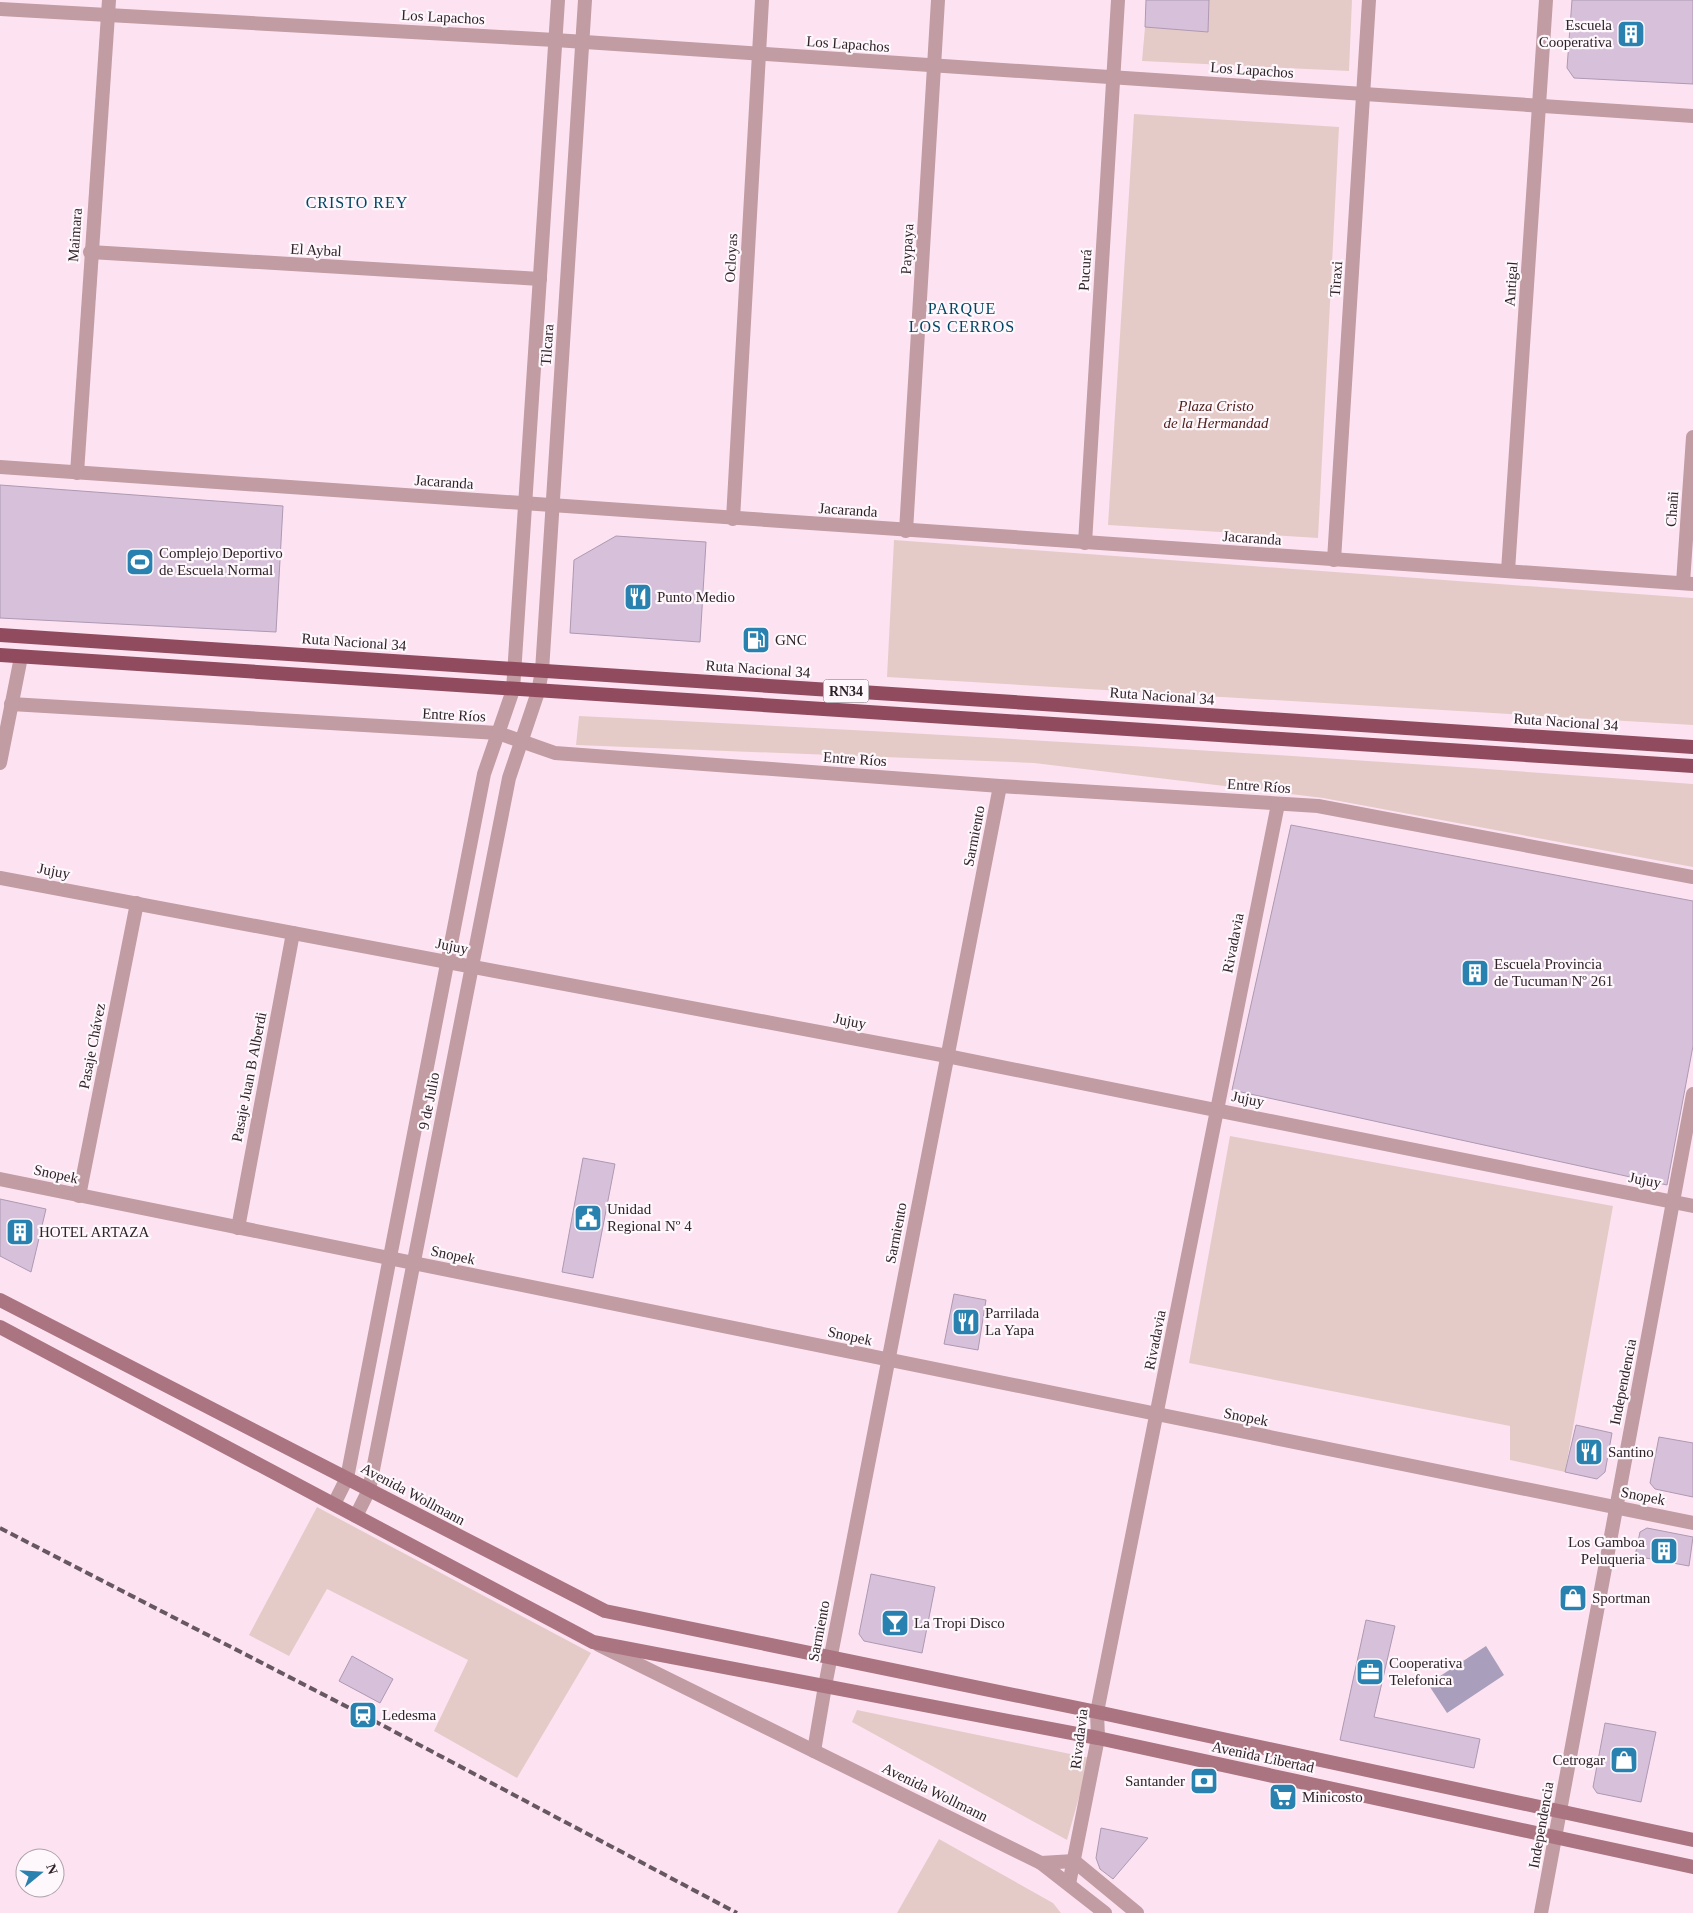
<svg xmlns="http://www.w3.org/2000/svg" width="1693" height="1913" font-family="Georgia,serif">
<rect width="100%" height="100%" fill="#fde3f2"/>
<g fill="#e5cbc8">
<path d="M1209,0H1352L1349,71L1142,61L1145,27L1208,32Z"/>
<path d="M1134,114L1339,127L1318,538L1108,525Z"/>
<path d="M894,540L1693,598V725L887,677Z"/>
<path d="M579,716C951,734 1322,756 1693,784V867L1323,798L1034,763L576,745Z"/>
<path d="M1230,1136L1613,1206L1565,1472L1510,1460V1426L1189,1363Z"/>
<path d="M317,1507L591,1653L517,1778L434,1731L468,1660L327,1589L289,1656L249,1635Z"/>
<path d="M857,1710L1090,1758L1067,1840L852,1722Z"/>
<path d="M939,1839L1053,1903L1061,1913H897Z"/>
</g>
<path fill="#a99fbc" d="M1486,1646L1504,1675L1447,1713L1428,1684Z"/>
<g fill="#d7c0da" stroke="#ae99b2">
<path d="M1146,0H1209L1208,32L1145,27Z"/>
<path d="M1572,0H1693V84L1574,78L1567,68Z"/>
<path d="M0,485L283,506L276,632L0,618Z"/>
<path d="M616,536L706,542L700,642L570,633L574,560Z"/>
<path d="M1291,825L1693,901V1046L1667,1185L1232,1090Z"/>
<path d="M583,1158L615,1164L593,1278L562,1272Z"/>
<path d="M0,1199L46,1209L31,1272L0,1256Z"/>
<path d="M954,1294L986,1300L978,1350L944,1344Z"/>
<path d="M1576,1425L1612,1433L1605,1472L1597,1479L1565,1472Z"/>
<path d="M1659,1437L1693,1443V1497L1655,1489L1650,1483Z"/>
<path d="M1647,1528L1693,1537L1689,1566L1635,1556L1640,1532Z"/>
<path d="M871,1574L935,1587L922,1653L864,1641L859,1634Z"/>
<path d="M1366,1620L1395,1626L1374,1717L1480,1739L1474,1768L1340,1740Z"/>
<path d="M352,1656L393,1679L380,1703L339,1681Z"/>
<path d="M1605,1723L1656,1732L1641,1802L1597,1793L1593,1787Z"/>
<path d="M1101,1828L1148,1838L1113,1879L1100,1869L1096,1858Z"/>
</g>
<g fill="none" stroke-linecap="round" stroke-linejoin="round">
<g stroke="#c19ca3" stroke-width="14">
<path d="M0,9L555,40L1693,116"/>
<path d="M90,252L540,279"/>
<path d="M0,467L1693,584"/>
<path d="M77,473L109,0"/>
<path d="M733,519L762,0"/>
<path d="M906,531L938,0"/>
<path d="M1085,543L1118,0"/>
<path d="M1334,560L1369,0"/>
<path d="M1508,571L1546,0"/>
<path d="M1683,583L1693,437"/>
<path d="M11,704L498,733L555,753L1000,786L1318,806L1693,877"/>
<path d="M0,763L21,657"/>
<path d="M0,878L947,1056L1693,1206"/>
<path d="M0,1179L1693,1523"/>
<path d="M79,1196L137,903"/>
<path d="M238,1228L293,933"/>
<path d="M825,1686L1000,786"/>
<path d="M1069,1884L1098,1738L1097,1712L1278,804"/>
<path d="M1541,1913L1693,1094"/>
</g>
<g stroke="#c19ca3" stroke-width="14">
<path d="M334,1504L347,1478L484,774L513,690L558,0"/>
<path d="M356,1516L369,1490L509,778L538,692L542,671L585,0"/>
<path d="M599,1645L1041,1863L1105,1913"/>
<path d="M814,1751L825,1686"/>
<path d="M1041,1863L1074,1861L1137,1913"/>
</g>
<g stroke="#aa7480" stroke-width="14">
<path d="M0,1300L605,1611L1097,1712L1693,1840"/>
<path d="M0,1327L593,1642L1098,1738L1693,1867"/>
</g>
<g stroke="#904c5e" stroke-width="14">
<path d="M0,635L1693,747"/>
<path d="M0,655L1693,766"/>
</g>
<path stroke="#665760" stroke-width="4" stroke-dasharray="8 4" stroke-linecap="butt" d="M0,1528L363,1715L737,1913"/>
</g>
<defs>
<symbol id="building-square" viewBox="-11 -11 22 22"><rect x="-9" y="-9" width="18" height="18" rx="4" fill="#2981af" stroke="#fef7fb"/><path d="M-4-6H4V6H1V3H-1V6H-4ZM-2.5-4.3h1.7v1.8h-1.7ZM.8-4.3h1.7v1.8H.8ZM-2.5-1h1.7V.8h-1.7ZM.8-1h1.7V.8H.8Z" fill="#fff"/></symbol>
<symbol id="stadium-square" viewBox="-11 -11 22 22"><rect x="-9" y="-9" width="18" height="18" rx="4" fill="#2981af" stroke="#fef7fb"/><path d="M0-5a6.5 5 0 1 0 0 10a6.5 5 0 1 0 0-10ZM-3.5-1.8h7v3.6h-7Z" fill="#fff"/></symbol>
<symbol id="restaurant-square" viewBox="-11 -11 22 22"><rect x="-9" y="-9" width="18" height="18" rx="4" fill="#2981af" stroke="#fef7fb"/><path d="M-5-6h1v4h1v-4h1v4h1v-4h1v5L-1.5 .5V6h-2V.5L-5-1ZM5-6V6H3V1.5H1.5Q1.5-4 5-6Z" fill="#fff"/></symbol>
<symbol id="fuel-square" viewBox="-11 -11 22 22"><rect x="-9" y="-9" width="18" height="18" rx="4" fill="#2981af" stroke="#fef7fb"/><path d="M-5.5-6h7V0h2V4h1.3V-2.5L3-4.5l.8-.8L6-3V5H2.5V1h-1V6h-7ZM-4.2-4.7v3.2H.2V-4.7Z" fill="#fff"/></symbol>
<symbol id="civic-square" viewBox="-11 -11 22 22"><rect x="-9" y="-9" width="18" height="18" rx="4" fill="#2981af" stroke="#fef7fb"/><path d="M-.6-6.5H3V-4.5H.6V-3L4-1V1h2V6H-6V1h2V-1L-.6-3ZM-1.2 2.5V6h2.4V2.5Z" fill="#fff"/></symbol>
<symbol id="shop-square" viewBox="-11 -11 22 22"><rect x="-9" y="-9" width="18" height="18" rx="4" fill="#2981af" stroke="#fef7fb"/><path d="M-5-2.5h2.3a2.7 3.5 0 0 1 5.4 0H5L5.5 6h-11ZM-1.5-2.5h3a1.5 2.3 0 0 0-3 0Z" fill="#fff"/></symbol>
<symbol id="bar-square" viewBox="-11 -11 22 22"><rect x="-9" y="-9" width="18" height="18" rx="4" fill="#2981af" stroke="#fef7fb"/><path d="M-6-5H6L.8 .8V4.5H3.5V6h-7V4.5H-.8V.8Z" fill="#fff"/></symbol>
<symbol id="office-square" viewBox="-11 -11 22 22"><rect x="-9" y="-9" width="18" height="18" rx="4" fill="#2981af" stroke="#fef7fb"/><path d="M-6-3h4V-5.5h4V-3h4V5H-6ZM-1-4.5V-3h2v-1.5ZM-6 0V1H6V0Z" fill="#fff"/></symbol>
<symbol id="station-square" viewBox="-11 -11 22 22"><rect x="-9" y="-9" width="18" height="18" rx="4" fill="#2981af" stroke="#fef7fb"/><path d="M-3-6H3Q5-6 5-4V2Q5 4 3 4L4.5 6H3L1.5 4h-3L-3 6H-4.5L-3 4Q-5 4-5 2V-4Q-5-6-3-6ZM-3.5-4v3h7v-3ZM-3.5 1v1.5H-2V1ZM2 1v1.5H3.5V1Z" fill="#fff"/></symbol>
<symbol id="bank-square" viewBox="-11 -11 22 22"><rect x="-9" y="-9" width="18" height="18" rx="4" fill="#2981af" stroke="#fef7fb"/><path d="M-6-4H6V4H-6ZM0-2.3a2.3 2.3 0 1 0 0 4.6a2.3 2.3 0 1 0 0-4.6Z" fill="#fff"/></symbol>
<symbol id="supermarket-square" viewBox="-11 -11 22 22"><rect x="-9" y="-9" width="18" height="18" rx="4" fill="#2981af" stroke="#fef7fb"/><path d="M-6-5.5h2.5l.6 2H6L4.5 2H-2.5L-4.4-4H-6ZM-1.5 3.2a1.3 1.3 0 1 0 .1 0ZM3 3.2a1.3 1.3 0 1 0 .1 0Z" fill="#fff"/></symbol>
</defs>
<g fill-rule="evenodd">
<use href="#building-square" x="1615" y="18" width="32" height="32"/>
<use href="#stadium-square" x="124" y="546" width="32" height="32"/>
<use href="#restaurant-square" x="622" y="581" width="32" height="32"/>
<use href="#fuel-square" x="740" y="624" width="32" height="32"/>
<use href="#building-square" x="1459" y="957" width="32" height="32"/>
<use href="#civic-square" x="572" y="1202" width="32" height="32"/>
<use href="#building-square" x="4" y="1216" width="32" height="32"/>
<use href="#restaurant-square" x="950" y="1306" width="32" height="32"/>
<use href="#restaurant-square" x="1573" y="1436" width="32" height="32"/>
<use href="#building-square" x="1648" y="1535" width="32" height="32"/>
<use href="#shop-square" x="1557" y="1582" width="32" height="32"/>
<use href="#bar-square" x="879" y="1607" width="32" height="32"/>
<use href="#office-square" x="1354" y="1656" width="32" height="32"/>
<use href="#station-square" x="347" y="1699" width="32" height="32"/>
<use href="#shop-square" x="1608" y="1744" width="32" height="32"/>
<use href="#bank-square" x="1188" y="1765" width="32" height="32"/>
<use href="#supermarket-square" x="1267" y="1781" width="32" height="32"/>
</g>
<g text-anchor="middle" stroke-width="4.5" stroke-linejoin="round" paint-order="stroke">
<rect fill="#fef7fb" stroke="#6c6368" stroke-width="1" x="823.5" y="679.5" width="45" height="23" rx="4"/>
<g font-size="14" font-weight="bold" fill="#2e2329">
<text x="846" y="696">RN34</text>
</g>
<g font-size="15" fill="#2e2329" stroke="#fef7fb">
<text transform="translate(443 17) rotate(3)" y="5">Los Lapachos</text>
<text transform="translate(848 44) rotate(4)" y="5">Los Lapachos</text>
<text transform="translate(1252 70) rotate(4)" y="5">Los Lapachos</text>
<text transform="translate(75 235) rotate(-86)" y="5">Maimara</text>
<text transform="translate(907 249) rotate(-87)" y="5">Paypaya</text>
<text transform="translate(316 250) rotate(3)" y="5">El Aybal</text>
<text transform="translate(731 258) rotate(-87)" y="5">Ocloyas</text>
<text transform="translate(1085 270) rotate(-86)" y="5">Pucurá</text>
<text transform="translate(1336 279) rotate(-86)" y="5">Tiraxi</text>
<text transform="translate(1511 284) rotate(-86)" y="5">Antigal</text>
<text transform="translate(547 345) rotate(-86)" y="5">Tilcara</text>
<text transform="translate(444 482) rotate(4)" y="5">Jacaranda</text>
<text transform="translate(1672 509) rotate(-86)" y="5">Chañi</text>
<text transform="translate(848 510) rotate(4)" y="5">Jacaranda</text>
<text transform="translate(1252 538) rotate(4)" y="5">Jacaranda</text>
<text transform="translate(354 642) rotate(4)" y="5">Ruta Nacional 34</text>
<text transform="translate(758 669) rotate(4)" y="5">Ruta Nacional 34</text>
<text transform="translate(1162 696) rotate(4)" y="5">Ruta Nacional 34</text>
<text transform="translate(454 715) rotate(3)" y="5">Entre Ríos</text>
<text transform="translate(1566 722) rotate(4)" y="5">Ruta Nacional 34</text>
<text transform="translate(855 759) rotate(4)" y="5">Entre Ríos</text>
<text transform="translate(1259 786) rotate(4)" y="5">Entre Ríos</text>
<text transform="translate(974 836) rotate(-79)" y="5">Sarmiento</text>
<text transform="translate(54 871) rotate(11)" y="5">Jujuy</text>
<text transform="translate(1233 943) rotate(-79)" y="5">Rivadavia</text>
<text transform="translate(452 946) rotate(11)" y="5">Jujuy</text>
<text transform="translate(850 1021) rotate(11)" y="5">Jujuy</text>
<text transform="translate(92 1046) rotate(-79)" y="5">Pasaje Chávez</text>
<text transform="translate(249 1077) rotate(-79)" y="5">Pasaje Juan B Alberdi</text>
<text transform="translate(1248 1099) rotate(11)" y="5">Jujuy</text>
<text transform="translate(429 1101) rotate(-79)" y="5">9 de Julio</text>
<text transform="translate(56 1174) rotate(12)" y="5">Snopek</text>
<text transform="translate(1645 1180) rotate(11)" y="5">Jujuy</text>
<text transform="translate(896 1233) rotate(-79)" y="5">Sarmiento</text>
<text transform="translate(453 1255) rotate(12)" y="5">Snopek</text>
<text transform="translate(850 1336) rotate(12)" y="5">Snopek</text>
<text transform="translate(1155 1340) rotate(-79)" y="5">Rivadavia</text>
<text transform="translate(1623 1382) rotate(-79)" y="5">Independencia</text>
<text transform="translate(1246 1417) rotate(11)" y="5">Snopek</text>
<text transform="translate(413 1494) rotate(28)" y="5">Avenida Wollmann</text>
<text transform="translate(1643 1496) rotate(11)" y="5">Snopek</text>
<text transform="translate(819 1631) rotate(-79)" y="5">Sarmiento</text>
<text transform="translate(1079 1739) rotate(-83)" y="5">Rivadavia</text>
<text transform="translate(1263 1757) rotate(12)" y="5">Avenida Libertad</text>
<text transform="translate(935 1792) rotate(26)" y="5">Avenida Wollmann</text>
<text transform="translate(1541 1825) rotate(-80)" y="5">Independencia</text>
</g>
<g font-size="15" fill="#2e2329" stroke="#fef7fb" text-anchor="start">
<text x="1612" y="30" text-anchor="end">Escuela<tspan x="1612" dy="17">Cooperativa</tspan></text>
<text x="159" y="558">Complejo Deportivo<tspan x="159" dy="17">de Escuela Normal</tspan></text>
<text x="657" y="602">Punto Medio</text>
<text x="775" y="645">GNC</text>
<text x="1494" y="969">Escuela Provincia<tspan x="1494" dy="17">de Tucuman Nº 261</tspan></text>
<text x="607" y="1214">Unidad<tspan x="607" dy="17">Regional Nº 4</tspan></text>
<text x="39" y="1237">HOTEL ARTAZA</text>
<text x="985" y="1318">Parrilada<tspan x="985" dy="17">La Yapa</tspan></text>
<text x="1608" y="1457">Santino</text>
<text x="1645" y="1547" text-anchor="end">Los Gamboa<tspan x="1645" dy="17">Peluqueria</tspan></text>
<text x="1592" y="1603">Sportman</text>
<text x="914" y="1628">La Tropi Disco</text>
<text x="1389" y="1668">Cooperativa<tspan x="1389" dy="17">Telefonica</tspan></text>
<text x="382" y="1720">Ledesma</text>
<text x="1605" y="1765" text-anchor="end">Cetrogar</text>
<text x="1185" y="1786" text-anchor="end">Santander</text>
<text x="1302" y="1802">Minicosto</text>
</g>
<g font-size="15" font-style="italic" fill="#52221f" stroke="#fef7fb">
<text x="1216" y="411">Plaza Cristo<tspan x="1216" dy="17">de la Hermandad</tspan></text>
</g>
<g font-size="16" letter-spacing="1" fill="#014565" stroke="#fef7fb">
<text x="357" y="208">CRISTO REY</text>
<text x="962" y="314">PARQUE<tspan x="962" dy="18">LOS CERROS</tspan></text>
</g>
</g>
<g transform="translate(40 1873) rotate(72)"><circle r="24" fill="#fef7fb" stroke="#aba2a7"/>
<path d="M0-4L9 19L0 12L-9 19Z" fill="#2981af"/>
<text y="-8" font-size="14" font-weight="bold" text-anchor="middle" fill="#2e2329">N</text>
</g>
</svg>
